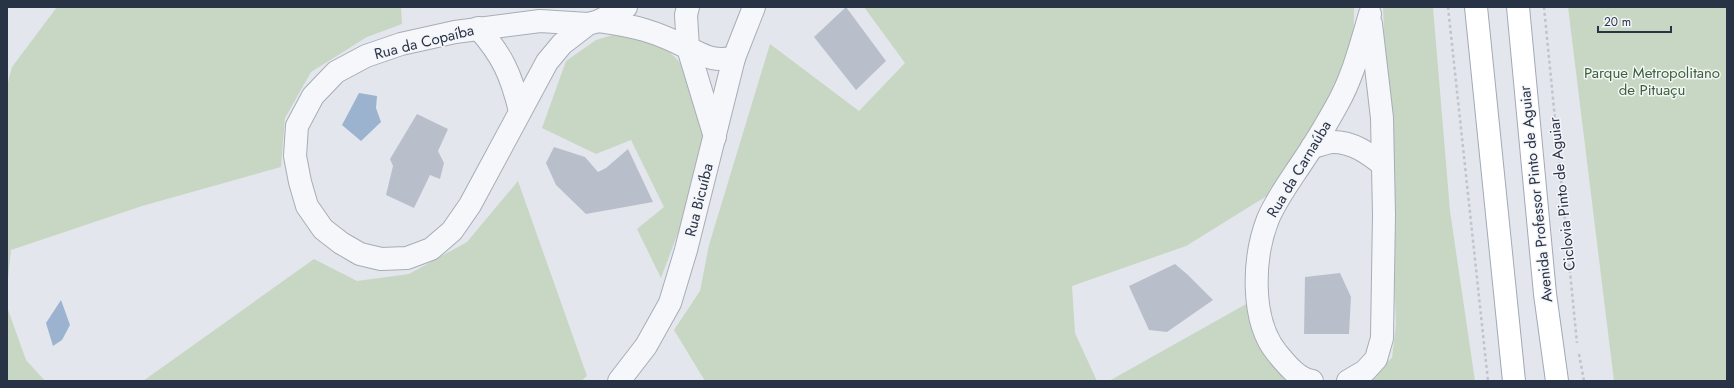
<svg xmlns="http://www.w3.org/2000/svg" width="1734" height="388" font-family="Jost,sans-serif">
<rect width="100%" height="100%" fill="#e3e6ec"/>
<g fill="#c8d7c3">
<path d="M57,7H401L402,24L367,37L311,72L285,118L281,167L142,206L11,250L7,288V86L12,67Z"/>
<path d="M864,7H1354L1353,100L1270,194L1186,246L1072,286L1075,333L1097,381H705L674,330L700,291L709,245L770,44L859,111L905,63Z"/>
<path d="M1383,7H1433L1450,211L1475,381H1363L1392,358L1396,324Z"/>
<path d="M1568,7H1727V381H1614Z"/>
<path d="M623,32L663,45L694,77L709,130L685,214L661,278L637,229L664,207L631,140L596,154L542,128L566,61L596,40Z"/>
<path d="M518,181L587,376L581,381H143L314,259L357,281L409,274L467,242Z"/>
<path d="M1248,303L1306,381H1109Z"/>
<path d="M7,307L26,360L45,381H7Z"/>
</g>
<g fill="#9bb3cf">
<path d="M359,93L377,96L376,108L381,122L361,141L342,125Z"/>
<path d="M61,300L70,325L62,340L53,346L46,323Z"/>
</g>
<g fill="#b9bfca">
<path d="M846,7L886,61L856,90L814,37Z"/>
<path d="M417,114L448,129L438,151L444,163L440,179L430,175L414,208L386,195L393,166L390,159Z"/>
<path d="M554,147L585,157L598,172L606,168L628,149L653,202L586,214L556,185L546,163Z"/>
<path d="M1175,264L1188,275L1213,300L1167,332L1149,330L1129,286Z"/>
<path d="M1340,273L1351,297L1349,334H1304L1305,277Z"/>
</g>
<g fill="none" stroke-linecap="round" stroke-linejoin="round">
<defs>
<g id="minor">
<path d="M688,7L686,15L688,48C707,57 712,61 734,58"/>
<path d="M599,21C635,26 655,31 688,48L715,137"/>
<path d="M588,24L562,44L547,62L470,205L452,231L431,249L407,258L381,259L360,254L341,243L323,229L307,206L300,182L295,156L297,126L313,96L336,72L366,56L401,44L455,32L540,21L588,24L599,21L626,7"/>
<path d="M478,28C503,56 511,75 520,111"/>
<path d="M1312,147C1319,146 1327,142 1333,142C1353,142 1368,153 1383,165"/>
<path d="M619,381L646,346L670,303L686,250L734,58L754,7"/>
<path d="M1312,381C1298,379 1286,364 1277,353C1250,320 1253,257 1268,219C1276,200 1289,182 1301,164C1314,145 1326,125 1337,105C1353,77 1361,44 1370,14"/>
<path d="M1348,381L1365,371L1376,359L1382,338L1384,215L1382,118L1371,24"/>
</g>
<g id="major">
<path d="M1476,7L1514,381"/>
<path d="M1518,7L1545,294L1557,381"/>
</g>
</defs>
<use href="#minor" stroke="#a7adb7" stroke-width="24"/>
<use href="#major" stroke="#a1aab9" stroke-width="24"/>
<g stroke="#c1c4cb" stroke-width="2.5" stroke-dasharray="3 3" stroke-linecap="butt">
<path d="M1448,7L1488,381"/>
<path d="M1544,7L1577,343"/>
<path d="M1579,354L1584,381"/>
</g>
<use href="#minor" stroke="#f6f7fa" stroke-width="22"/>
<use href="#major" stroke="#fff" stroke-width="22"/>
</g>
<g text-anchor="middle" stroke-width="3" stroke-linejoin="round" paint-order="stroke">
<g font-size="15" fill="#293346" stroke="#f3f5f9">
<text transform="translate(424 42) rotate(-14)" y="5">Rua da Copaíba</text>
<text transform="translate(1299 169) rotate(-59)" y="5">Rua da Carnaúba</text>
<text transform="translate(1536 194) rotate(-96)" y="5">Avenida Professor Pinto de Aguiar</text>
<text transform="translate(1562 194) rotate(-96)" y="5">Ciclovia Pinto de Aguiar</text>
<text transform="translate(699 200) rotate(-76)" y="5">Rua Bicuíba</text>
</g>
<g font-size="15" fill="#3c6335" stroke="#f3f5f9">
<text x="1652" y="78">Parque Metropolitano<tspan x="1652" dy="17">de Pituaçu</tspan></text>
</g>
</g>
<rect width="1734" height="388" fill="none" stroke="#293346" stroke-width="16"/>
<path d="M1598 26v6h73v-6" fill="none" stroke="#293346" stroke-width="2"/>
<text x="1604" y="26" font-size="12" fill="#293346" stroke="#f3f5f9" stroke-width="3" paint-order="stroke">20 m</text>
</svg>
